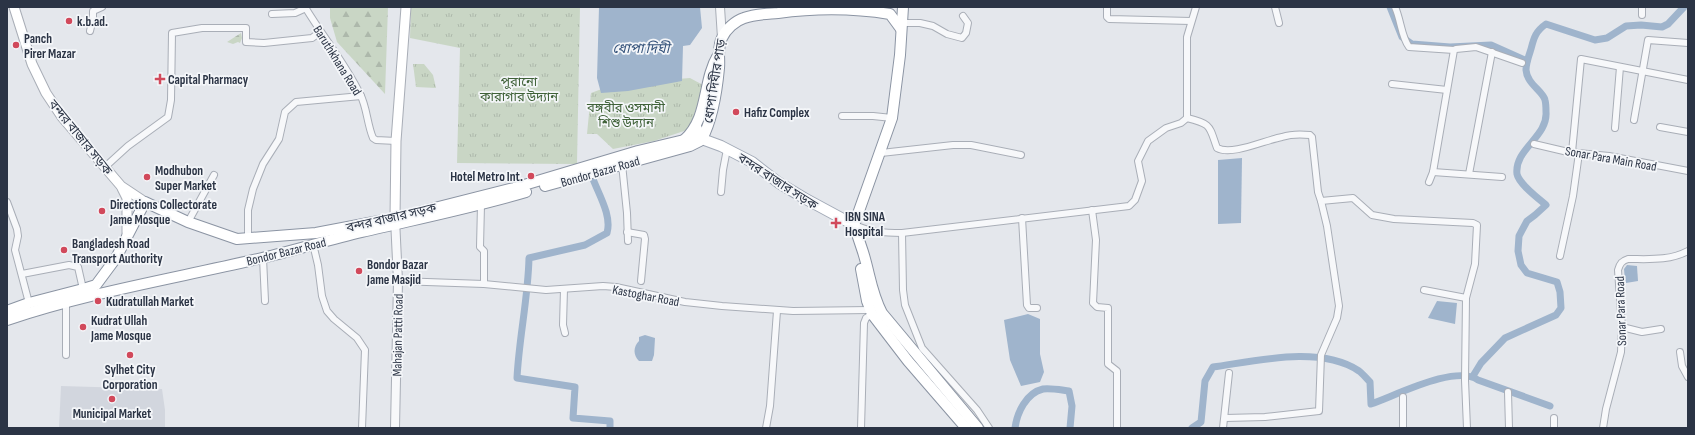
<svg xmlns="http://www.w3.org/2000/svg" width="1695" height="435" font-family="'Sofia Sans Condensed','Noto Sans Bengali',sans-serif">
<defs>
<pattern id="grass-tufts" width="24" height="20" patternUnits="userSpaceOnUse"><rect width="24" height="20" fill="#c9d6c5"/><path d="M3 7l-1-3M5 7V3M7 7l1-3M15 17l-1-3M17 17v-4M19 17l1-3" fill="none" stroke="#adb8ab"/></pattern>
<pattern id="forest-firs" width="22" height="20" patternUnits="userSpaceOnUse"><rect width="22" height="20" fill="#c9d6c5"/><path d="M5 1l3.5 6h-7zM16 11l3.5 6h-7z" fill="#adb8ab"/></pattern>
</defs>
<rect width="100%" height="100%" fill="#e4e7ec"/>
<path fill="#d2d6de" d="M61,386L162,389L165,410V428H59Z"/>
<g fill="url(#grass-tufts)">
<path d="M411,7H580L577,164L457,163L460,48L410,38Z"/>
<path d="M413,64H424L433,75L436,88L416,87Z"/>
<path d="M690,78L703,85L690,129L654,141L613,149L597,134H587L591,93L615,84Z"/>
</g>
<g fill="url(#forest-firs)">
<path d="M330,7H388L385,94L337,42L330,18Z"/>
<path d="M241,33L242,38L240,43L238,42L233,44L227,42Z"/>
</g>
<g fill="#9fb4cc">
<path d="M599,7H700L702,28L690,45L683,46L682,81L628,91L601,93L597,78Z"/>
<path d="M1242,158L1241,223L1218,224V160Z"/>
<path d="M1627,265L1637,266L1638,281L1626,283L1625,281L1624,269Z"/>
<path d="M1437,301L1457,303L1455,324L1428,318Z"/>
<path d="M1028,314L1040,319V354L1044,372L1040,382L1021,386L1010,360L1004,320Z"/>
<path d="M645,335L655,338L654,355L652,361H639C633,355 633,347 639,341V337Z"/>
</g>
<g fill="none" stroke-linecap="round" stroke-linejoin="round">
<g stroke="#9fb4cc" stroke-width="7">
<path d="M1390,7L1402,37L1412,44L1450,47L1491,45L1527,61"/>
<path d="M593,179C599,195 612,216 607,233L585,245L529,258C528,299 519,338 517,378L575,387L573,418L610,421V428"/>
<path d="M1473,376L1481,363L1505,338L1556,315L1561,308L1560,292L1557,282L1527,273L1521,265L1518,251L1519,236L1527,221L1535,215L1546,205C1538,198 1519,184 1517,174C1514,149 1548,137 1546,112C1546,109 1546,104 1545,100C1543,91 1527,84 1526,70C1526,63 1529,55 1531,49C1534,37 1536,31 1546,24L1595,40L1607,38L1626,26L1641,25L1662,27L1668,24L1684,7"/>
<path d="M1015,428C1017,413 1026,393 1043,389C1051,388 1061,390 1069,391L1072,406L1070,428"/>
<path d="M1192,428L1201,422L1205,381L1213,367C1256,361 1320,345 1359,371C1363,374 1366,378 1370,382L1371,404C1395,396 1456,364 1478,380L1550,406"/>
</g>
<defs>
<g id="minor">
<path d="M305,7C323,37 345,63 360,94C367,107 367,124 373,138L376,140L396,141"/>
<path d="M1107,7V17L1109,19L1191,21"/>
<path d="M1275,7L1279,23"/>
<path d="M1395,7C1401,20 1401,36 1409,47L1454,50"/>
<path d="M272,14L295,13L306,8"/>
<path d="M1642,15V7"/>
<path d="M902,23H920L933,26L947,34L962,38L966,33L968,23L963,16"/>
<path d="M90,31L93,18V11L102,7"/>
<path d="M1392,84L1447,90"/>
<path d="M842,116H873L892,118"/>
<path d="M1187,118C1212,124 1209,126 1217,148C1232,156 1265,140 1282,137C1291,134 1301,134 1310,135L1312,137L1318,192L1321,201L1353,198L1372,215L1394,219L1473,223L1477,225L1475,264L1466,298L1465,380L1467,428"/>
<path d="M1634,120L1648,40L1688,43"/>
<path d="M1660,127L1688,132"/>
<path d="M1615,128L1620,67"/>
<path d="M1534,144L1568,152L1609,156L1688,171"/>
<path d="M1572,152L1581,59L1688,80"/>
<path d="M881,153L953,145H971L1021,155"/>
<path d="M622,164L627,213L628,241"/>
<path d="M105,167L128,146L168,117L171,100L172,33L202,28H246V42L264,43L312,38L320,32"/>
<path d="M1433,172L1502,177"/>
<path d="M1469,174L1492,52"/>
<path d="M1429,182L1433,172L1454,50L1456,49L1476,47L1522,63"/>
<path d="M721,192L723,170L727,149"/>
<path d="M7,202L17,229L18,236L15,250L29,303"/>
<path d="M481,205L480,247L484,251V284"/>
<path d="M1092,210L1096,240L1093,303L1097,307L1108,308V364L1117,371V428"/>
<path d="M1022,218L1027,305L1029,308H1037"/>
<path d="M188,222L214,175"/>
<path d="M854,225C870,232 884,233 902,233L1129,206L1135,200L1142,181L1138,161L1148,141L1166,128L1181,123L1187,118V37L1196,7"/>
<path d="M627,232L644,235L645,239L641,281"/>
<path d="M902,233L903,290L905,305L922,348L977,410L989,428"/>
<path d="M248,239V210L253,189L263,164L279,139L285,112L296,102L361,96"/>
<path d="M313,244L318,265L322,296L327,311L334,319L357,338L365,350L362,428"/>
<path d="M1560,256L1573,196L1579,153"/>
<path d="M263,258L265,301"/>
<path d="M22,274L69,265L78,267L83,289"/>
<path d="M398,281L484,284L546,290L603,286L616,287L685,302L722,306L793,311L870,310"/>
<path d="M564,289L563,325L565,333"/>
<path d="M1424,290L1466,298"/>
<path d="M66,302V355"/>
<path d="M1622,327L1642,332L1661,329"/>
<path d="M1680,352L1682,366L1688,377"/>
<path d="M1508,392L1509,428"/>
<path d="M1403,397V428"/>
<path d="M1225,418L1265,417L1319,411L1321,355L1337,318L1339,306L1327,226L1321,201"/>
<path d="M1554,418V428"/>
<path d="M766,428L770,406L777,311"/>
<path d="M861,428L864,323L866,318L872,314"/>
<path d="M1223,428L1229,373"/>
<path d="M1603,428L1606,409L1621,352L1622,327L1618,270C1620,263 1622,261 1628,259C1649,259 1669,261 1688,251"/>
</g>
<g id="tertiary">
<path d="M720,7L722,38"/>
<path d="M395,219L398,281L395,428"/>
</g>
<g id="secondary">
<path d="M14,7L32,64L46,93L62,117L121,186L145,202"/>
<path d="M122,188L127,198V238"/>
<path d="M395,218L396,141L406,7"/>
</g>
<path id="primary" d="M696,127L702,139L721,146L752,162L779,183L804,198L854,225"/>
<g id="trunk">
<path d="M903,7L900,55L892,118L854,225C857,234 860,243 863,252C870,274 871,292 882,313L978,428"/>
<path d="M702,139C712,120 717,90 719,68C720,59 717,47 722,38C726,29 735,21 744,18C755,14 766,14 778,13C815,8 853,8 890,14L901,29"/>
<path d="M684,140C709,118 702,82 718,55"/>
<path d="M545,186L690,146L700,141"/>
<path d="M861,269L867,301L872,314L908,361L966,428"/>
<path d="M7,311L29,303L83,289L96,285L116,258L145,202L188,222L237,239L316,233L395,218L514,188L638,151L684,140L702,139"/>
<path d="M7,320C90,292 177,278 262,258C296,250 328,240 362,232C417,219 472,208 526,192"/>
</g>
</defs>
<use href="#minor" stroke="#a9aeb7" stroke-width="8"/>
<use href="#tertiary" stroke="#a9aeb7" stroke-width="10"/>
<use href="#secondary" stroke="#a9aeb7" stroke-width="11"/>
<use href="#primary" stroke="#a3abb8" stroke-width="12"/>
<use href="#trunk" stroke="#8b94a3" stroke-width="12"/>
<use href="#minor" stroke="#f7f8fa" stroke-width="6"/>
<use href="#tertiary" stroke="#f7f8fa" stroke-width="8"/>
<use href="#secondary" stroke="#fff" stroke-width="9"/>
<use href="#primary" stroke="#fff" stroke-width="10"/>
<use href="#trunk" stroke="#fff" stroke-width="10"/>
</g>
<g fill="#d1495b" stroke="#f4f6f9" stroke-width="1.5">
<circle cx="69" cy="21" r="4"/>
<circle cx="16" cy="45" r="4"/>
<path d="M158 73h4v4h4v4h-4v4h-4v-4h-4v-4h4z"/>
<circle cx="736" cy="112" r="4"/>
<circle cx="531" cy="176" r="4"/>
<circle cx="147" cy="177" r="4"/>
<circle cx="102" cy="211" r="4"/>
<path d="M834 217h4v4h4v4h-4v4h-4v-4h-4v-4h4z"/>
<circle cx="64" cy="250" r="4"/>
<circle cx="359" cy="271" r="4"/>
<circle cx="98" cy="301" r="4"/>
<circle cx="83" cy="327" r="4"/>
<circle cx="130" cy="355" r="4"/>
<circle cx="112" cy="399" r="4"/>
</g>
<g text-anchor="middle" stroke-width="3.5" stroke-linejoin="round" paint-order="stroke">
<g font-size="13" font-weight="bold" fill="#2b3445" stroke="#f4f6f9" text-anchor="start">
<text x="77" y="26">k.b.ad.</text>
<text x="24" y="43">Panch<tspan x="24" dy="15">Pirer Mazar</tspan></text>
<text x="168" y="84">Capital Pharmacy</text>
<text x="744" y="117">Hafiz Complex</text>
<text x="155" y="175">Modhubon<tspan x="155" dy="15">Super Market</tspan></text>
<text x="523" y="181" text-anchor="end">Hotel Metro Int.</text>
<text x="110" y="209">Directions Collectorate<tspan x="110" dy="15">Jame Mosque</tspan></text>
<text x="845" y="221">IBN SINA<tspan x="845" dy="15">Hospital</tspan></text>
<text x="72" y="248">Bangladesh Road<tspan x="72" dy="15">Transport Authority</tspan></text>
<text x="367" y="269">Bondor Bazar<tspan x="367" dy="15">Jame Masjid</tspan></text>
<text x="106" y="306">Kudratullah Market</text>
<text x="91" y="325">Kudrat Ullah<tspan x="91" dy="15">Jame Mosque</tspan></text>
<text x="130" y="374" text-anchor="middle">Sylhet City<tspan x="130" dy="15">Corporation</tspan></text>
<text x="112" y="418" text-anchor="middle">Municipal Market</text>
</g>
<g font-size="13" fill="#2b3445" stroke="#f4f6f9">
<text transform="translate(338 60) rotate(58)" y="5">Baruthkhana Road</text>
<text transform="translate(714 81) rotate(-81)" y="5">ধোপা দিঘীর পাড়</text>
<text transform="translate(81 137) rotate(51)" y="5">বন্দর বাজার সড়ক</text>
<text transform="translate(1611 158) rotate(10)" y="5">Sonar Para Main Road</text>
<text transform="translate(600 171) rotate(-16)" y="5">Bondor Bazar Road</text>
<text transform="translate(778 181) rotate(33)" y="5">বন্দর বাজার সড়ক</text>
<text transform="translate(391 217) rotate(-13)" y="5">বন্দর বাজার সড়ক</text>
<text transform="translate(286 251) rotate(-14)" y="5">Bondor Bazar Road</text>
<text transform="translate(646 295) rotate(11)" y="5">Kastoghar Road</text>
<text transform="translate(1620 311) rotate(-92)" y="5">Sonar Para Road</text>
<text transform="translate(397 335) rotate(-89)" y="5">Mahajan Patti Road</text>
</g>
<g font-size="13" fill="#3f6138" stroke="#f4f6f9">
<text x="519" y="86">পুরানো<tspan x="519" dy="15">কারাগার উদ্যান</tspan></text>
<text x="626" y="112">বঙ্গবীর ওসমানী<tspan x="626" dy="15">শিশু উদ্যান</tspan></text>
</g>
<g font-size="14" font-style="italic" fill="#34527a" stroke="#f4f6f9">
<text x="641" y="53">ধোপা দিঘী</text>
</g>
</g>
<rect width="1695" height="435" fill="none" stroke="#2b3445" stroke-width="16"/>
</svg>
